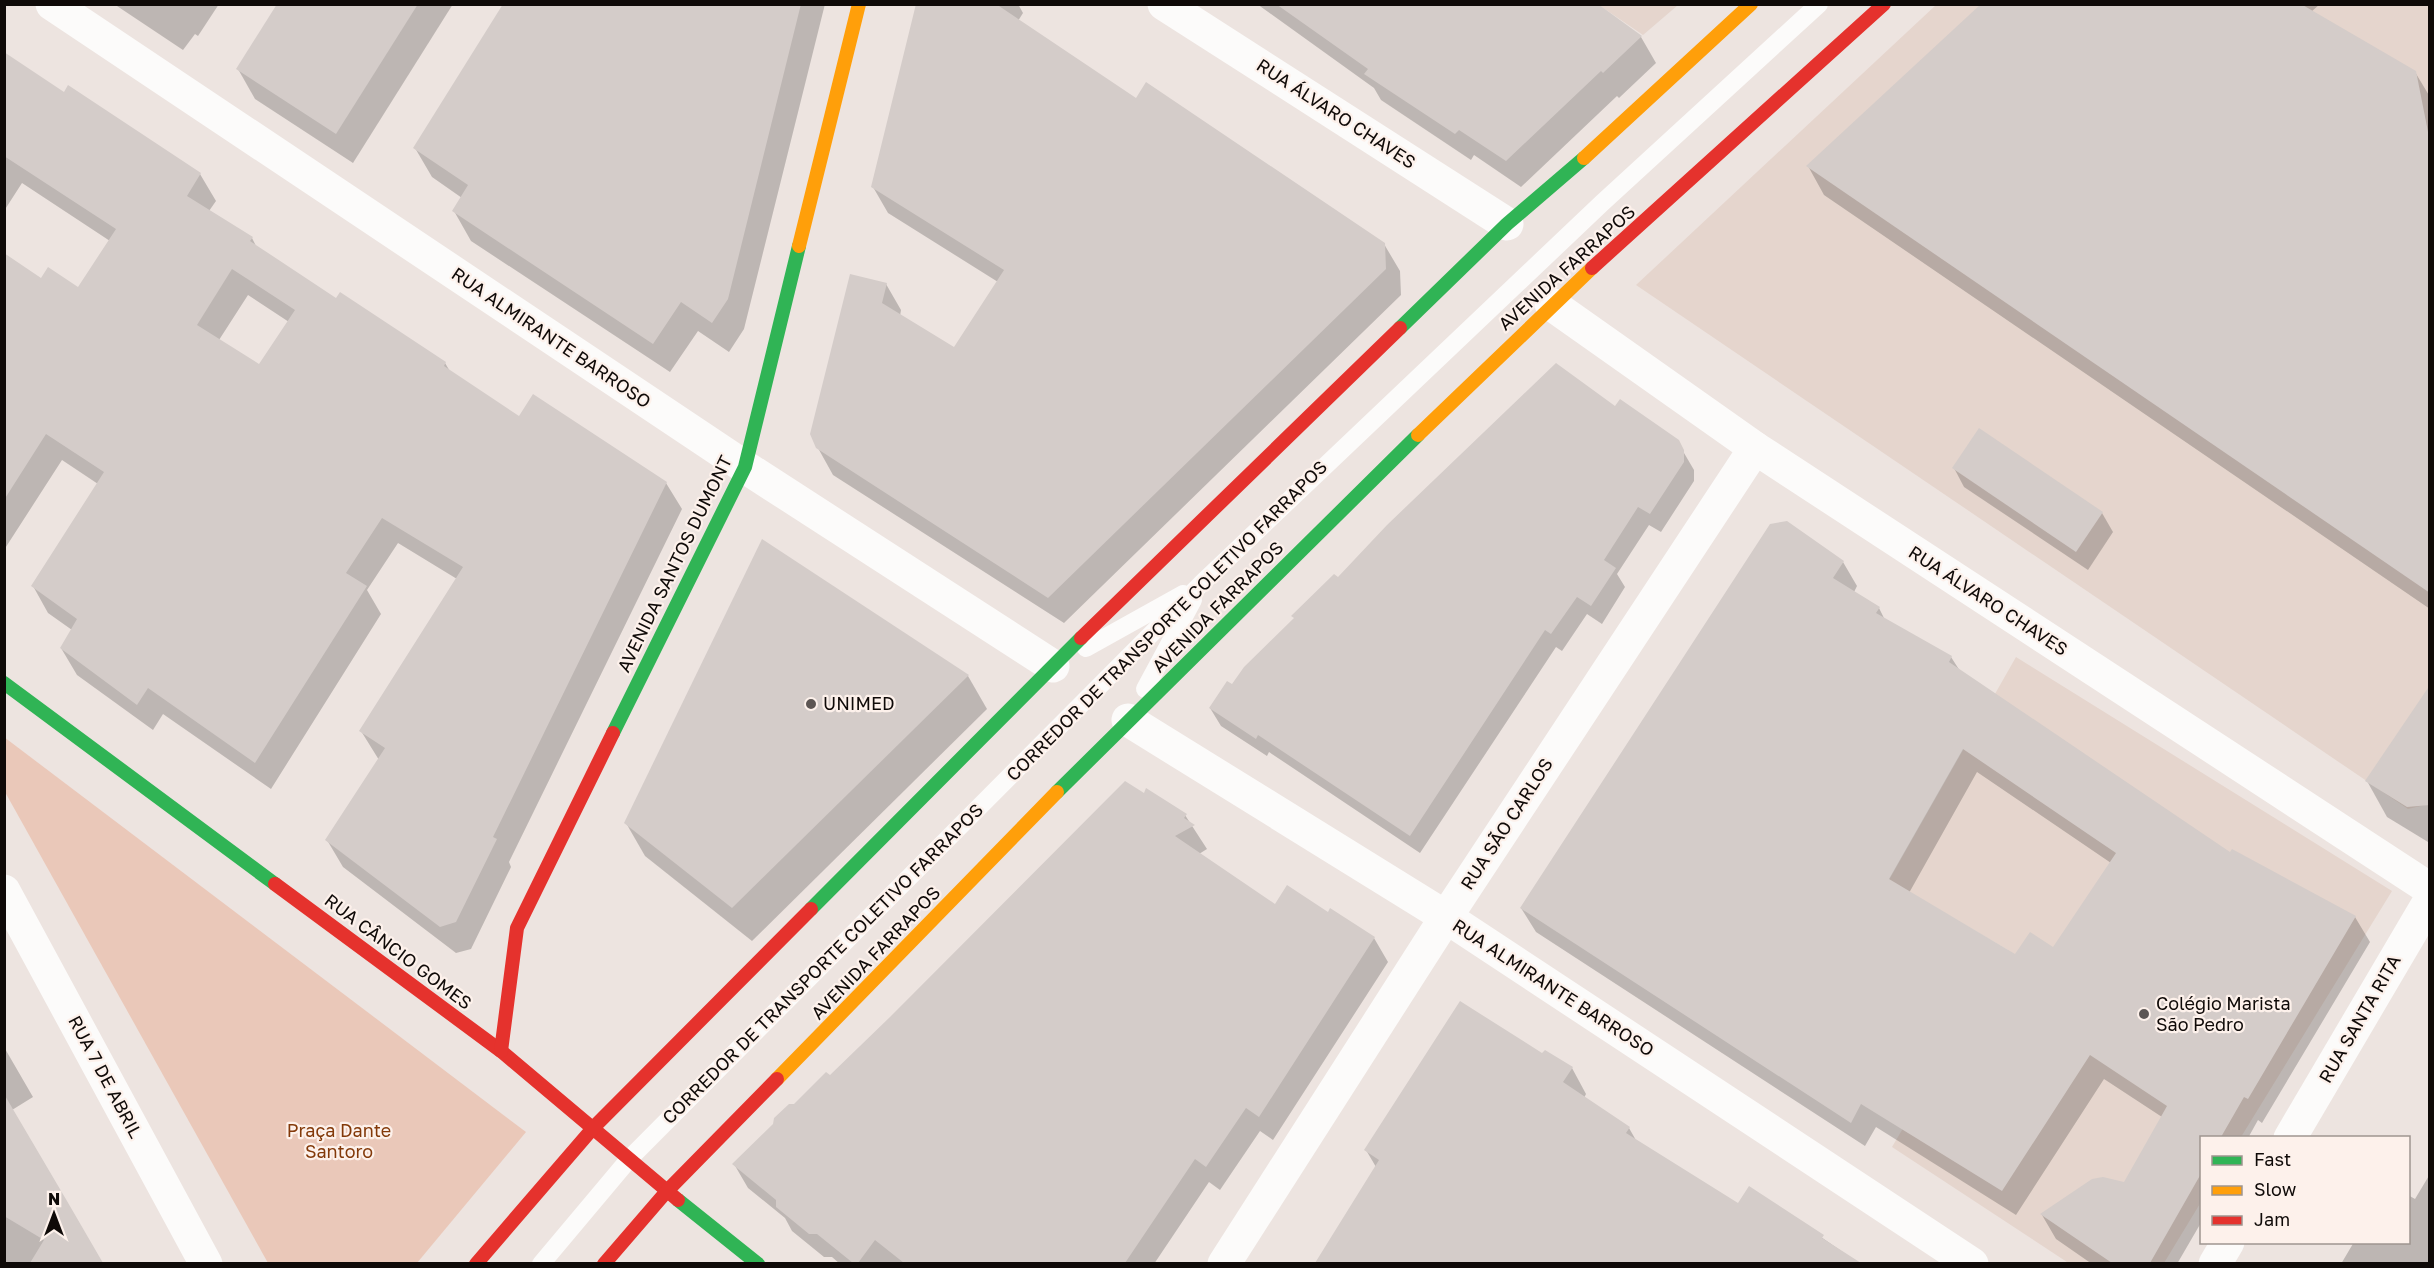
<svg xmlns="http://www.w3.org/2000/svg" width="2434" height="1268" font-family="'Golos Text',sans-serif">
<rect width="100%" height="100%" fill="#ede4e0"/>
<g fill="#e5d5cd">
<path d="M1599,5H1678L1643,35Z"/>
<path d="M1936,5H2429V804L2408,809L1636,285Z"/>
<path d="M2016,657L2392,891L2241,1137L2202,1138L2201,1202L2164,1263L2070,1264L1892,1147L2008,950L1889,880Z"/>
</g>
<path fill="#eac8b9" d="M4,737L526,1132L417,1263H268L5,792Z"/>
<g fill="#0003" fill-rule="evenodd">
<path d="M114,4H219L198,36L195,34L183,50Z"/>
<path d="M278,4H453L353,163L255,99L238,69Z"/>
<path d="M718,4H825L744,329L729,352L698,331L670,372L471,241L454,211L462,198L432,177L415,148Z"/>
<path d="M917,4H1018L1023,13L1018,21L1136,100L1384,244L1400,271L1401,295L1064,623L833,475L818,448L886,284L901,310L900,316L954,349L998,282L888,213L873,187Z"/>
<path d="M1257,4H1596L1641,37L1656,63L1619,98L1617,96L1521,187L1474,155L1471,160L1381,100L1374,88Z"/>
<path d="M1984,4H2320L2311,12L2415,72L2430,97V609L1824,195L1808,166Z"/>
<path d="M4,54L64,94L200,174L216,201L209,211L252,238L257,248L337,300L445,363L451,373L519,418L666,483L682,509L509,862L511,867L471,949L456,953L343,867L327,840L379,760L361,731L457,579L398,543L367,590L381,614L271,789L163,714L153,730L77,675L61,648L72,630L48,613L33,586L98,484L62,460L4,550V255L42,280L79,289L110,241L22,183L4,211ZM248,295L289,322L260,366L219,340Z"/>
<path d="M1615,408L1677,441L1694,470V481L1661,532L1649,525L1617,574L1625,587L1602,624L1587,614L1562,651L1556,647L1420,853L1269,752L1267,756L1221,726L1210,708L1338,579Z"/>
<path d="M1954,468L2102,513L2113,532L2088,570L1964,487Z"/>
<path d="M763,541L968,676L987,709L752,941L645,856L626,823Z"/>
<path d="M1843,562L1857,586L1854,592L1879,608L1885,620L1951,657L1960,671L2230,854L2232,851L2355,917L2370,942L2262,1123L2258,1120L2248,1138H2202V1221L2177,1264H2092L2056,1239L2042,1215L2125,1184L2162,1117L2104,1079L2016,1215L1876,1127L1865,1146L1536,932L1521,908ZM1977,772L2111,863L2053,949L2015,955L1909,893Z"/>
<path d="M2430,688V842H2428L2387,817L2367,781Z"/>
<path d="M1144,795L1185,815L1207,849L1199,854L1276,906L1328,914L1331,910L1374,938L1388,962L1273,1140L1260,1131L1220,1190L1209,1182L1154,1264H840L832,1257H824L792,1231L785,1218L748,1188L734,1164L795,1105L830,1077Z"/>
<path d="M4,1047L33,1097L12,1110L101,1264H4Z"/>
<path d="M1543,1056L1572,1068L1586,1094L1584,1098L1629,1128L1637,1142L1738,1205L1750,1188L1860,1264H1317L1376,1167L1366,1150Z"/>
<path d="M2430,1174V1264H2341L2354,1242H2408V1195L2415,1199Z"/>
</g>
<g fill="#d4ccc9" fill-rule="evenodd">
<path d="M277,4H418L336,134L236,69Z"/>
<path d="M503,4H801L728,299L712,323L681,302L653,344L452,211L468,185L413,148Z"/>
<path d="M916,4H996L1136,98L1146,82L1385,243L1386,269L1048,598L816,448L810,434L850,274L887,283L882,303L954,347L1004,270L871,187Z"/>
<path d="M1276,4H1598L1642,36L1603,73L1601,71L1506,161L1459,130L1455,134L1364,74L1368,69Z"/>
<path d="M1981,4H2301L2416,71L2430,142V593L1806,166Z"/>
<path d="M4,52L64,92L68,85L201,173L187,196L253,237L250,241L336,298L340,292L446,362L444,366L519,416L533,394L667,482L493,837L497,839L456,922L440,927L325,840L385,748L359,731L463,567L382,518L346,573L367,586L255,763L148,688L137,705L60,648L77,619L31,586L104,472L46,434L4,500V253L41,278L48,267L78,287L116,229L4,156ZM232,269L295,310L259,364L197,325Z"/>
<path d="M1556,363L1615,406L1620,399L1679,440L1684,450V462L1650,514L1638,507L1604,560L1616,568L1591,606L1577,597L1551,634L1545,630L1410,836L1258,735L1256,739L1209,708L1227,681L1232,684L1244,667L1294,618L1291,616L1334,574L1338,577L1387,525Z"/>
<path d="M1979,428L2103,512L2076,552L1952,468Z"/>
<path d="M1787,521L1844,561L1833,578L1880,607L1876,613L1952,656L1949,662L2230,852L2232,849L2356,916L2248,1099L2244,1097L2221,1137H2202V1172L2150,1263H2112L2040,1214L2092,1179L2103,1177L2124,1182L2167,1106L2090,1055L2002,1191L1861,1104L1851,1123L1520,908L1770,524ZM1963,749L2116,853L2053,947L2030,932L2015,954L1889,879Z"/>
<path d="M762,539L969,675L732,908L624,823Z"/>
<path d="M2430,685V805L2407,807L2365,781Z"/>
<path d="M1125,781L1144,793L1146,788L1187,814L1184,818L1195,825L1175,836L1275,904L1287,885L1328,912L1330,908L1375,937L1259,1117L1246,1108L1206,1167L1195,1159L1125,1263H904L875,1240L858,1263H853L817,1234H809L776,1207V1200L732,1164L773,1124L774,1118L789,1104H794L826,1072L830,1075L890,1017Z"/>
<path d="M1460,1001L1542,1053L1545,1050L1573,1067L1563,1082L1630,1127L1626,1133L1738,1203L1749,1186L1824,1235L1822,1238L1861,1263H1315L1379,1160L1364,1150Z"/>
<path d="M4,1094L67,1201L103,1263H30L44,1240L4,1216Z"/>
</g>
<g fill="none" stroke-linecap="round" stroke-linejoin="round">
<g stroke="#fcfbfa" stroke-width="18">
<path d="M1086,648L1183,594"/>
<path d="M1145,689L1193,600"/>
<path d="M541,1264L630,1158L1202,583L1602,203L1819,4"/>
</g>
<g stroke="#fcfbfa" stroke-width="33">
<path d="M52,4L745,467L1053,666"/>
<path d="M1164,4L1507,224"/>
<path d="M1551,304L1755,448L2430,889"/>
<path d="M1128,720L1446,917L1972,1264"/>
<path d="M4,891L206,1264"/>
<path d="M2290,1138L2430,900"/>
<path d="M1224,1264L1446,917L1755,448"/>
<path d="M2215,1264L2228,1242"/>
</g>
<g stroke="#30b455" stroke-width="14">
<path d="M1400,328L1507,224L1584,158"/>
<path d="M4,683L275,884"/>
<path d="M613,733L745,467L799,246"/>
<path d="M1057,792L1418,435"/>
<path d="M811,909L1081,638"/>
<path d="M678,1200L758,1264"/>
</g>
<g stroke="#ff9f0a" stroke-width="14">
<path d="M1584,158L1751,4"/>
<path d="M799,246L859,4"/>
<path d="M1418,435L1592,268"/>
<path d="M777,1079L1057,792"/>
</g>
<g stroke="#e5322d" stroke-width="14">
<path d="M1592,268L1884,4"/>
<path d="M1081,638L1400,328"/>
<path d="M275,884L501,1051L678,1200"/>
<path d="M501,1051L517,928L613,733"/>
<path d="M476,1264L594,1127L811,909"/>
<path d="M604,1264L667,1191L777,1079"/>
</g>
</g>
<g fill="#5d5654" stroke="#fdf1eb" stroke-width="2">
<circle cx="811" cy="704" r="6"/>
<circle cx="2144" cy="1014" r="6"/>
</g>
<g text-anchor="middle" stroke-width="4.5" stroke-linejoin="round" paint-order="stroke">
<g font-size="18" fill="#0f0a08" stroke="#fdf1eb">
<text transform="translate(1336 114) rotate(33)" y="6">RUA ÁLVARO CHAVES</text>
<text transform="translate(1567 268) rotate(-42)" y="6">AVENIDA FARRAPOS</text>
<text transform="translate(551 338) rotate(34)" y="6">RUA ALMIRANTE BARROSO</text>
<text transform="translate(675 564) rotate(-64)" y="6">AVENIDA SANTOS DUMONT</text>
<text transform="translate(1988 601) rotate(33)" y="6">RUA ÁLVARO CHAVES</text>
<text transform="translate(1218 607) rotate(-45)" y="6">AVENIDA FARRAPOS</text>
<text transform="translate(1167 621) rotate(-45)" y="6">CORREDOR DE TRANSPORTE COLETIVO FARRAPOS</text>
<text transform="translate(1507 824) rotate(-57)" y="6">RUA SÃO CARLOS</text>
<text transform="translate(398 952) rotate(37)" y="6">RUA CÂNCIO GOMES</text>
<text transform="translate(876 953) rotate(-46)" y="6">AVENIDA FARRAPOS</text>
<text transform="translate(823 964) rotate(-45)" y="6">CORREDOR DE TRANSPORTE COLETIVO FARRAPOS</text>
<text transform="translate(1553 988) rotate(33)" y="6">RUA ALMIRANTE BARROSO</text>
<text transform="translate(2360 1019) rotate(-60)" y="6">RUA SANTA RITA</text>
<text transform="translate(105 1077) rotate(62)" y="6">RUA 7 DE ABRIL</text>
</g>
<g font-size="18" fill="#0f0a08" stroke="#fdf1eb" text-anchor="start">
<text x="823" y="710">UNIMED</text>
<text x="2156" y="1010">Colégio Marista<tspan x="2156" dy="21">São Pedro</tspan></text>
</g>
<g font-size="18" fill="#833909" stroke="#fdf1eb">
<text x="339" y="1137">Praça Dante<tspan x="339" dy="21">Santoro</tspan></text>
</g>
</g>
<rect width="2434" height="1268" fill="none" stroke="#0f0a08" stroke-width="12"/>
<rect x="2200" y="1136" width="210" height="108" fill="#fdf1eb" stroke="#9e9590" stroke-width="1.5"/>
<rect x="2212" y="1156" width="30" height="9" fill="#30b455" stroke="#9e9590" stroke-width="1.5"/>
<text x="2254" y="1166" font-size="18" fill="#0f0a08">Fast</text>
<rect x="2212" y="1186" width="30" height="9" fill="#ff9f0a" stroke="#9e9590" stroke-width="1.5"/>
<text x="2254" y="1196" font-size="18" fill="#0f0a08">Slow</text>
<rect x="2212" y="1216" width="30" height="9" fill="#e5322d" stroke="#9e9590" stroke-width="1.5"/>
<text x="2254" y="1226" font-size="18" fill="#0f0a08">Jam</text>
<g transform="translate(54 1214)" stroke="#fdf1eb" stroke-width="4.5" paint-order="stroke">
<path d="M0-4.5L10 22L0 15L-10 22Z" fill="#0f0a08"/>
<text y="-9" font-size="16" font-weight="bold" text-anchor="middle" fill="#0f0a08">N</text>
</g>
</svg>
